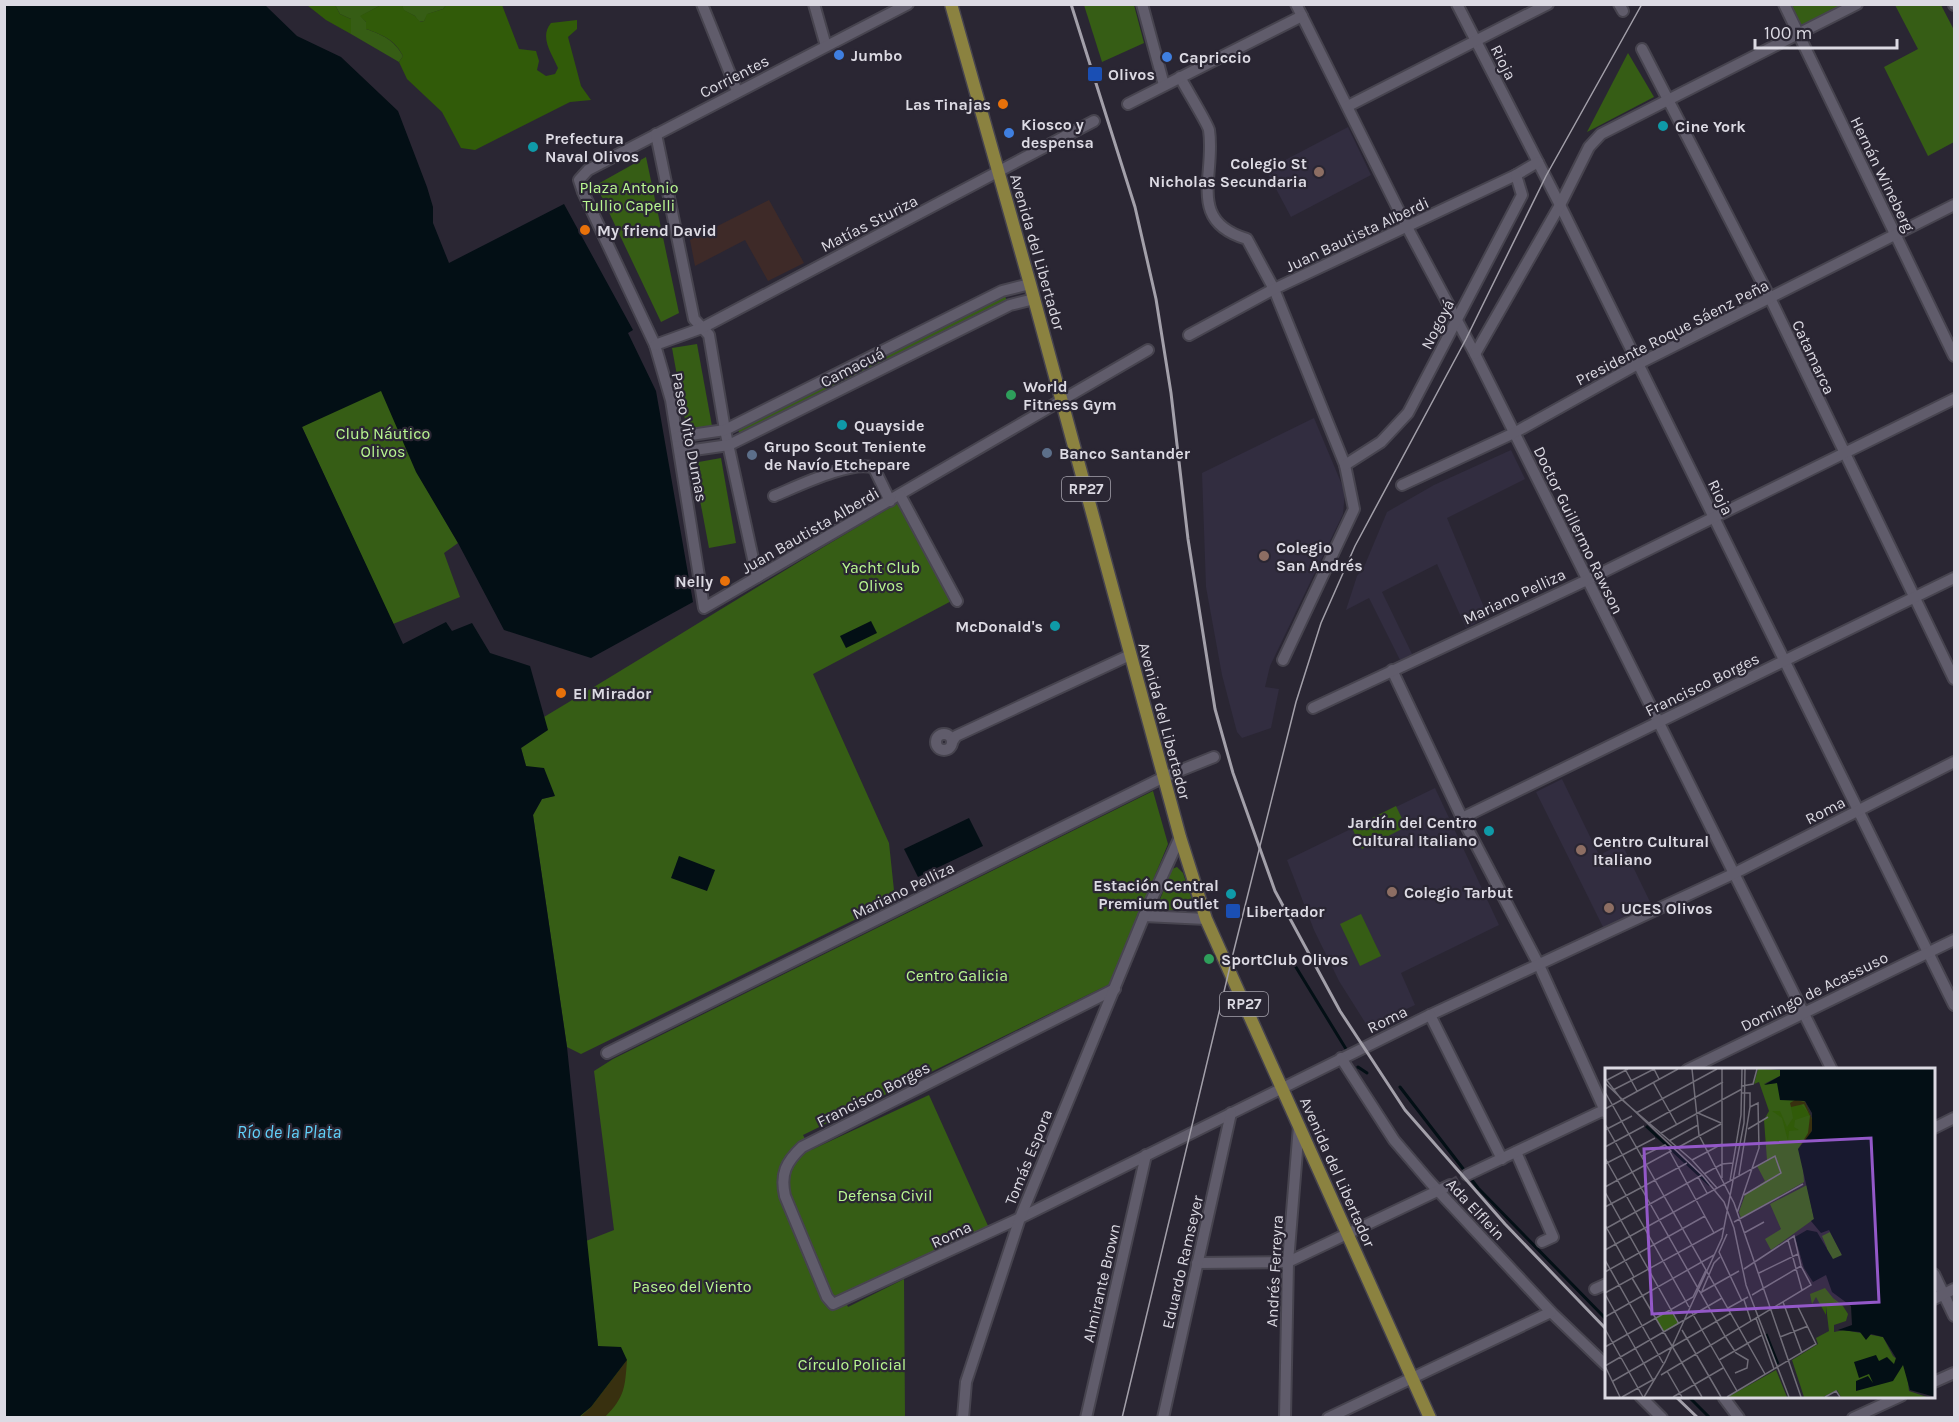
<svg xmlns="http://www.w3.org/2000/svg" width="1959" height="1422" font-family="Karla,sans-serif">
<rect width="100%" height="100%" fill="#2a2633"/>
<path fill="#3e2a28" d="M769,200L804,263L768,281L745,240L695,266L690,240Z"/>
<g fill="#322d40">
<path d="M1348,127L1371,175L1291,217L1266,170Z"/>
<path d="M1314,418L1345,492L1343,514L1270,666L1265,687L1279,689L1271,728L1242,738L1237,732L1222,675L1206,587L1202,473Z"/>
<path d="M1511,450L1525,479L1447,518L1488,617L1466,628L1437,564L1382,592L1412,654L1400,660L1369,598L1346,610L1357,576L1364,567L1387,512L1434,485Z"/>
<path d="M1562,779L1599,855L1622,844L1652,906L1604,929L1536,792Z"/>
<path d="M1435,788L1499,925L1401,973L1415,1005L1368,1027L1339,981L1314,930L1287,860Z"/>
</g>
<g fill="#365d15">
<path d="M335,5H381L361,16L366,22V29C383,35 394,40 403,56L399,62L351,34V19L340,14Z"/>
<path d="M402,5H446L443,9L428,14L424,21L419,22L415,16L403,10Z"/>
<path d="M1084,5H1134L1144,43L1102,62Z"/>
<path d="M1784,5H1857L1799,35Z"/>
<path d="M1895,5H1941L1954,30V142L1928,156L1884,67L1918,49Z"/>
<path d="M1628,53L1654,97L1587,132Z"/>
<path d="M646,157L679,313L661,322L596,185Z"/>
<path d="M1004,294L1008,303L740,436L738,429Z"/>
<path d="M489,321L428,491L458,543L444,553L460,597L393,624L302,427Z"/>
<path d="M697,344L712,426L687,431L672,348Z"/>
<path d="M721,458L736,543L709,548L693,463Z"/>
<path d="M905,499L959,597L813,674L889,843L895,900L581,1054L567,1047L533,815L542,799L554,796L526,766L521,748L547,730L544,717C665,645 784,569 905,499Z"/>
<path d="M1153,791L1168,844L1110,984L803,1135L811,1150L929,1095L989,1228L845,1300L848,1307L904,1279L905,1417L579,1418L598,1347L586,1241L614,1230L594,1071L613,1059Z"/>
<path d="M1396,806L1406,827L1362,849L1352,828Z"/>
<path d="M1177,867L1183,873L1194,906L1191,909L1159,911L1157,907L1172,869Z"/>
<path d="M1361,914L1381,956L1360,966L1340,924Z"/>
</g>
<g fill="#315b09">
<path d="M307,5H335L340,14L351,19V34L326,20Z"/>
<path d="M381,5H402L404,10L415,16L420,22L424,21L427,14L443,9L446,5H502L519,49L536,51L539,61L537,70L546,76L555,74L558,68C552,54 539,37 551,23L577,20V29L568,37L581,86L591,100L570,102L475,150L461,148L442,112L407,79L399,62L403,56C395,40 383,35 366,29V22L360,16Z"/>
</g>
<path fill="#38300f" d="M627,1360C625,1387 625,1397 605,1417L579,1418L591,1407Z"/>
<g fill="#030f15">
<path d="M5,4L265,5L297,36L341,57L398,111L427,187L433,207V223L449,263L564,204L633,330L628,333L656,391L693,602L591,658L504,630L458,543L416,472L381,391L302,427L403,644L446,622L452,631L472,623L490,653L530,666L548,730L521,748L526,766L544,768L555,796L542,799L533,815L567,1047L598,1346L621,1347L627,1360L591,1407L579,1417H5Z"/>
<path d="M871,621L877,633L846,648L840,636Z"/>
<path d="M969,818L983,846L918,877L904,849Z"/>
<path d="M679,856L715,870L707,891L671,878Z"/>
</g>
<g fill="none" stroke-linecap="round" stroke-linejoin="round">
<g stroke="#030f15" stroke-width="3">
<path d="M1294,964L1346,1049"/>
<path d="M1358,1067L1367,1073"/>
<path d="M1400,1087L1478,1188L1606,1319"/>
<path d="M1688,1396L1710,1418"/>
</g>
<path stroke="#45414d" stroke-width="10" stroke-dasharray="10 5" stroke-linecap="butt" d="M1450,1185L1467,1175"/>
<defs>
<g id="minor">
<path d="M702,4L737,91"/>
<path d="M814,4L826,46"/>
<path d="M908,4L588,170L579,180L583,192L655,345L671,400L704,608L1148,350"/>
<path d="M1142,4L1164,85"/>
<path d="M1296,4L1407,227L1475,354L1832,1070"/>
<path d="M1457,4L1560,205L1954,1005"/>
<path d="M1619,4L1623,11"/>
<path d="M1784,4L1954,356"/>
<path d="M1954,4V5"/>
<path d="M1642,49L1770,298L1954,679"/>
<path d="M1180,77C1185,87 1208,124 1209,130C1216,175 1186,221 1247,239L1274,289L1345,465L1354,509L1283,660"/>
<path d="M1128,104L1302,16"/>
<path d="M1348,106L1548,4"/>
<path d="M656,134L694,319L709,335L725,430L757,577"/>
<path d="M1189,335L1274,289L1516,175L1538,162"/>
<path d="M655,345L702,328L1094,121"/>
<path d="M1475,354L1560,205L1589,147L1601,134L1857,4"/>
<path d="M677,437L725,430L1002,291L1030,284"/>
<path d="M680,452L729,445L1010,305L1034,299"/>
<path d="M1345,465L1381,442L1408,413L1522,195L1516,175"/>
<path d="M1402,485L1514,433L1638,364L1954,205"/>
<path d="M900,495L957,601"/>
<path d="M774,496C796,487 853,459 874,468L890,501"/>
<path d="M1392,670L1462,818L1539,965L1606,1113"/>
<path d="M1313,708L1587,580L1954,399"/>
<circle cx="944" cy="742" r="8"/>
<path d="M952,742L956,736L1130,655"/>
<path d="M1462,818L1954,578"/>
<path d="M1144,916L1206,919"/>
<path d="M1115,989L802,1147C786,1162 780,1174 785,1196L827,1297L833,1304L1020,1218L1430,1015L1733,874L1954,762"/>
<path d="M1430,1015L1502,1159"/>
<path d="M607,1053L1164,777L1214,757"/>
<path d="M1341,1058L1394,1140L1430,1182L1551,1312L1606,1365"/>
<path d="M1687,1070L1954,940"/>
<path d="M1934,1128L1954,1118"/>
<path d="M1516,1152L1553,1237L1542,1242"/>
<path d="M1467,1175L1606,1109"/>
<path d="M1197,1263L1288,1262L1450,1185"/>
<path d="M1934,1274L1954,1316"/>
<path d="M1595,1289L1606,1284"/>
<path d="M1934,1299L1954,1289"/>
<path d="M1934,1382L1954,1373"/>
<path d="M1640,1396L1662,1418"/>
<path d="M1728,1396L1724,1398L1739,1418"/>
<path d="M963,1418L966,1382L1020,1218L1144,916L1180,837"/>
<path d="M1086,1418L1146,1155"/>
<path d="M1163,1418L1231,1113"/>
<path d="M1285,1418L1288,1262L1299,1126"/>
<path d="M1328,1418L1551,1312"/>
<path d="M1853,1418L1901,1396"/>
</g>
<path id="major" d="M951,4L1030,284L1180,837L1206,919L1430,1418"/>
</defs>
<use href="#minor" stroke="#47444f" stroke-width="14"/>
<use href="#major" stroke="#47444f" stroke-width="15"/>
<use href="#minor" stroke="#605c6b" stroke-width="10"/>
<use href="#major" stroke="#8b8240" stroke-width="12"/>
<path stroke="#a3a0aa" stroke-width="1.5" d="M1122,1418L1233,954L1296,702L1321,623L1355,546L1466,339L1546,176L1642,4"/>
<g stroke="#a3a0aa" stroke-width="3">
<path d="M1071,4L1135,207L1156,299L1171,393L1188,539L1215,709L1233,773L1275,891L1340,1011L1405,1110L1505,1224L1606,1329"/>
<path d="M1675,1396L1698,1418"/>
</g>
</g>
<g fill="#3f7fe0" stroke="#2a2633" stroke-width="2">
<circle cx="839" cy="55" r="6"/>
<circle cx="1167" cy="57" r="6"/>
<circle cx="1009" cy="133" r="6"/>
</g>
<g fill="#1a4fb4" stroke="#2a2633" stroke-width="2">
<rect x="1087" y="66" width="16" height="16" rx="3"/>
<rect x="1225" y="903" width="16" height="16" rx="3"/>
</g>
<g fill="#e8710a" stroke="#2a2633" stroke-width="2">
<circle cx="1003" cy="104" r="6"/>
<circle cx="585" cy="230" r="6"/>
<circle cx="725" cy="581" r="6"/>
<circle cx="561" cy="693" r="6"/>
</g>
<g fill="#0f9aa8" stroke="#2a2633" stroke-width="2">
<circle cx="1663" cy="126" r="6"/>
<circle cx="533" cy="147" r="6"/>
<circle cx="842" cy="425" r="6"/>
<circle cx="1055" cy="626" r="6"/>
<circle cx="1489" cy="831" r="6"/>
<circle cx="1231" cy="894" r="6"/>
</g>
<g fill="#8d6e63" stroke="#2a2633" stroke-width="2">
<circle cx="1319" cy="172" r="6"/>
<circle cx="1264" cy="556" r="6"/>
<circle cx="1581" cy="850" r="6"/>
<circle cx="1392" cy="892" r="6"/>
<circle cx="1609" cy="908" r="6"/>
</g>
<g fill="#2e9e5b" stroke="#2a2633" stroke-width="2">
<circle cx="1011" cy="395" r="6"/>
<circle cx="1209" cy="959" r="6"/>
</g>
<g fill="#5c6f8a" stroke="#2a2633" stroke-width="2">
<circle cx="1047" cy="453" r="6"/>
<circle cx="752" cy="455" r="6"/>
</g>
<g text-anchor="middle" stroke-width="4.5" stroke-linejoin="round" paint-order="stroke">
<g fill="#2a2633" stroke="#a7a4ae" stroke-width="1.5">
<rect x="1062" y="477" width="48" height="24" rx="4.5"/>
<rect x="1220" y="992" width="48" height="24" rx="4.5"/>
</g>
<g font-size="15" font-weight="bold" fill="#dcdae3">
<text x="1086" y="494">RP27</text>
<text x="1244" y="1009">RP27</text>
</g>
<g font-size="16" font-weight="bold" fill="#dcdae3" stroke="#2a2633" text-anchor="start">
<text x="851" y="61">Jumbo</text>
<text x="1179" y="63">Capriccio</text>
<text x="1108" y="80">Olivos</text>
<text x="991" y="110" text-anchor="end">Las Tinajas</text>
<text x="1021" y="130">Kiosco y<tspan x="1021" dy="18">despensa</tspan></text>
<text x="1675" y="132">Cine York</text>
<text x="545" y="144">Prefectura<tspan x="545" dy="18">Naval Olivos</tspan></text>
<text x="1307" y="169" text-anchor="end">Colegio St<tspan x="1307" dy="18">Nicholas Secundaria</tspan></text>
<text x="597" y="236">My friend David</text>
<text x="1023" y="392">World<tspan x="1023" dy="18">Fitness Gym</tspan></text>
<text x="854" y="431">Quayside</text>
<text x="764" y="452">Grupo Scout Teniente<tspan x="764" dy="18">de Navío Etchepare</tspan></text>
<text x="1059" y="459">Banco Santander</text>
<text x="1276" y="553">Colegio<tspan x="1276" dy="18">San Andrés</tspan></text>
<text x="713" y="587" text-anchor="end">Nelly</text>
<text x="1043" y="632" text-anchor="end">McDonald's</text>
<text x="573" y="699">El Mirador</text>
<text x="1477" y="828" text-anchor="end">Jardín del Centro<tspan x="1477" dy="18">Cultural Italiano</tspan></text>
<text x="1593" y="847">Centro Cultural<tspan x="1593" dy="18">Italiano</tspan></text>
<text x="1219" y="891" text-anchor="end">Estación Central<tspan x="1219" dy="18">Premium Outlet</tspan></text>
<text x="1404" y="898">Colegio Tarbut</text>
<text x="1621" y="914">UCES Olivos</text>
<text x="1246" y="917">Libertador</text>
<text x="1221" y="965">SportClub Olivos</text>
</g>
<g font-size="16" fill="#dcdae3" stroke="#2a2633">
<text transform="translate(1504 62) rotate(63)" y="6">Rioja</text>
<text transform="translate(734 76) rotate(-27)" y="6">Corrientes</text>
<text transform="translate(1883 174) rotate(64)" y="6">Hernán Wineberg</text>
<text transform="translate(869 223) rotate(-27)" y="6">Matías Sturiza</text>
<text transform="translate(1357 234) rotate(-25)" y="6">Juan Bautista Alberdi</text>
<text transform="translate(1038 252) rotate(74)" y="6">Avenida del Libertador</text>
<text transform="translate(1437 324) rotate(-63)" y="6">Nogoyá</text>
<text transform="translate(1672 332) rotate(-27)" y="6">Presidente Roque Sáenz Peña</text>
<text transform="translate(1814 357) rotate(65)" y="6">Catamarca</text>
<text transform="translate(852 367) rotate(-27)" y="6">Camacuá</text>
<text transform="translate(690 437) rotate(79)" y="6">Paseo Vito Dumas</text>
<text transform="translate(1721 497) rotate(64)" y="6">Rioja</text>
<text transform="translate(810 530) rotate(-30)" y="6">Juan Bautista Alberdi</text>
<text transform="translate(1579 530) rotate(64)" y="6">Doctor Guillermo Rawson</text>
<text transform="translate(1514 596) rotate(-25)" y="6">Mariano Pelliza</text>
<text transform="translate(1702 684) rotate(-26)" y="6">Francisco Borges</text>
<text transform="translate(1165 721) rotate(75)" y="6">Avenida del Libertador</text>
<text transform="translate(1825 810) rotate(-27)" y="6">Roma</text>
<text transform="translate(903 890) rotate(-26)" y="6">Mariano Pelliza</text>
<text transform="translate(1814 991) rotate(-26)" y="6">Domingo de Acassuso</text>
<text transform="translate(1387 1019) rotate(-26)" y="6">Roma</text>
<text transform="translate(873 1094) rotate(-27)" y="6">Francisco Borges</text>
<text transform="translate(1028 1157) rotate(-68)" y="6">Tomás Espora</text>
<text transform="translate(1338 1172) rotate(66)" y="6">Avenida del Libertador</text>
<text transform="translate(1476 1209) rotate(47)" y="6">Ada Elflein</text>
<text transform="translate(951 1234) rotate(-25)" y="6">Roma</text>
<text transform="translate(1182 1262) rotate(-77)" y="6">Eduardo Ramseyer</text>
<text transform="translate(1274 1271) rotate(-87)" y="6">Andrés Ferreyra</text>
<text transform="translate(1101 1283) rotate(-77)" y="6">Almirante Brown</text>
</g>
<g font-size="16" fill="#b9f791" stroke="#2a2633">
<text x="629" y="193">Plaza Antonio<tspan x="629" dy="18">Tullio Capelli</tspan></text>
<text x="383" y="439">Club Náutico<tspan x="383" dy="18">Olivos</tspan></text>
<text x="881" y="573">Yacht Club<tspan x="881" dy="18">Olivos</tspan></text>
<text x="957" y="981">Centro Galicia</text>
<text x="885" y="1201">Defensa Civil</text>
<text x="692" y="1292">Paseo del Viento</text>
<text x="852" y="1370">Círculo Policial</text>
</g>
<g font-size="18" font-style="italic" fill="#61d1fa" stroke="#2a2633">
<text x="289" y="1138">Río de la Plata</text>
</g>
</g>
<g transform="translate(1605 1068)">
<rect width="330" height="330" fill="#2a2633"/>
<path d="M153,1L175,2V8L159,16L172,15L200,34L209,56L197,82L199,114L136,150L134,144L140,127L160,113L152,98L162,92L159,52L164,43L154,14L149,16ZM202,117L209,151L166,182L160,171L176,161L165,136ZM225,164L238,189L216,200L222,180L217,168ZM228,230L238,238L243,246L241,253L229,257V264L239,262L278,269L288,288L301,299L304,323L322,329H236L232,322L218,329H199L187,292L213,276L211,270L224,263L221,238L232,235ZM66,241L74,256L59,264L50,250ZM171,302L182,329H123Z" fill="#365d15"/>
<path d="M195,35L205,47L190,52L189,59L194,62L184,63L183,73L177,50L167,43H175L182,59L188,50L186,39ZM220,220L232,235L221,238V247L211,229L207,236L205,226Z" fill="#315b09"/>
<path d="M190,32L200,34L209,56L205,67L193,81L203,65L205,48L199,36L186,39L185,35Z" fill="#38300f"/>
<path d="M166,1H330V329L305,322L298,297L288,313L251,323V313L263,308L268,315L264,306L254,310L249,294L271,287L274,293L282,289L289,296L291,290L278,269L266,266L261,272L255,264L233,262L247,257L246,238L227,224L221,207L208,214L199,200L190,169L202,162L212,164L228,191L237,187L224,162L216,165L206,153L209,151L193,81L207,63V45L200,33L175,32L172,15L159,17L175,8V2Z" fill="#030f15"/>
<path fill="none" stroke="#030f15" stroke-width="3" d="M41,58L105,117M161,266L173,296"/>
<path fill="none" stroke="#716e79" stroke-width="1.5" d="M20,1L32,23M87,1L94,67L129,135L196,329M117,1V110M0,10L16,31L87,92L112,120M2,12L23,1M48,14L72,57M0,15L97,107L119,134L129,160L141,217L184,329M137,18L148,16L152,1M8,22L49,1L54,11M0,24L160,306M0,41L73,1M31,45L112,1M93,45L116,55M44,55L118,14M0,56L120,268L131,285L143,292L142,300L130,305M143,61L163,49M0,62L27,48M56,65L137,21M64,73L93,57M0,79L39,58M72,80L116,56M65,84L109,165M0,90L84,239M87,92L117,76M0,96L50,70M99,106L117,96L128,95M134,107L145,39V25H137M93,109L102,125M125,113L136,47L137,1M0,119L66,83L60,77L37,88M0,124L74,256M0,139L82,95M132,145L154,80L153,35L145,39M129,154L198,116M0,157L29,209M0,161L97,107M139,165L159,154M122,166L114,184L137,233M183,172L197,222M0,182L170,88L176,105L139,127M0,192L58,295M0,204L100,148M154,205L193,186M27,210L97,329M97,223L109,195L115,189M0,225L118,160M95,225L134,203M0,226L48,312M147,227L196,198M139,232L146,253M178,234L197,285M123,240L143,229M86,243L132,323M0,249L109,187M151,250L169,301M0,261L38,329M77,262L116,329M175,269L203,258M0,279L88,229L101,202M114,292L157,267M0,298L117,230M0,298L15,329M62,303L77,329M56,307L206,217L196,198L189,168L139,201M8,313L126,245M17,329L51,310M39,329L60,294L117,170L139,55L140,1M68,329L118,300M122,329L211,276L193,239M220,329L231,323L235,329"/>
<path fill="#9358c8" fill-opacity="0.15" stroke="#9358c8" stroke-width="3" d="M266,70L274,234L47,246L39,81Z"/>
<rect width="330" height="330" fill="none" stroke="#dcdae3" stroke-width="3"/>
</g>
<rect width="1959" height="1422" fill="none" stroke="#dcdae3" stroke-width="12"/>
<path d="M1755 39v9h142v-9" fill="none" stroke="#dcdae3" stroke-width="3"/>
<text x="1764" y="39" font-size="18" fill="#dcdae3" stroke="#2a2633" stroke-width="4.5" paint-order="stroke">100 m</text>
</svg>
